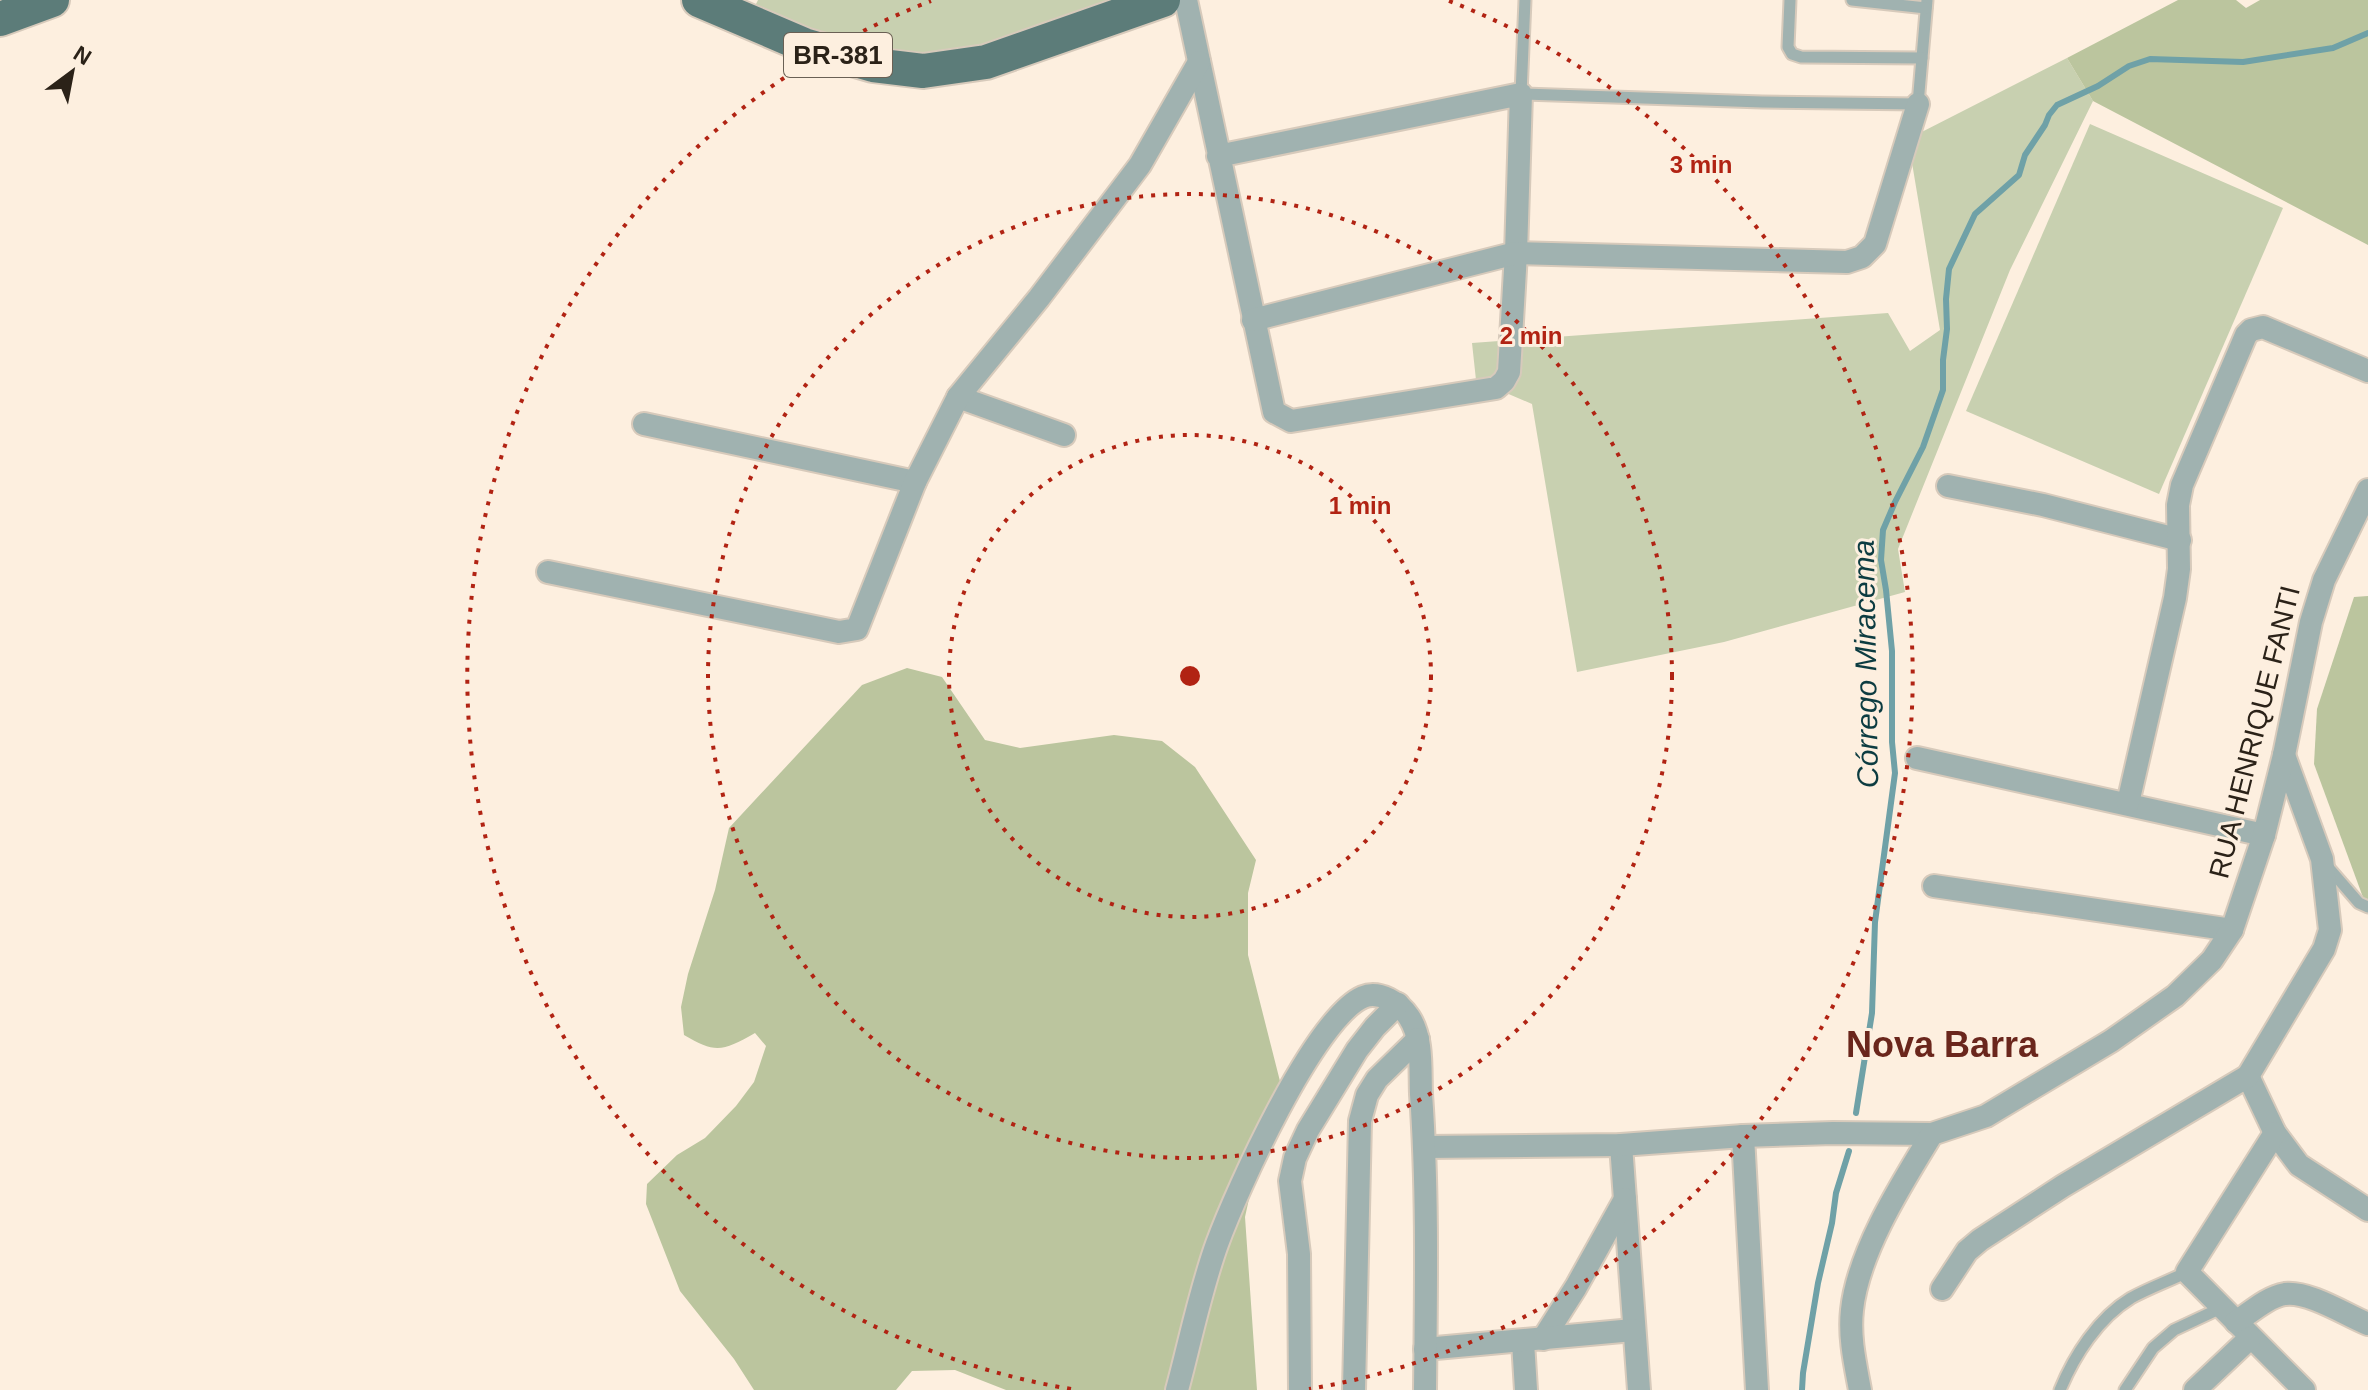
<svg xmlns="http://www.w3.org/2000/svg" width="2368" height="1390" font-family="Helvetica,sans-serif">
<rect width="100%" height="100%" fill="#fdefdf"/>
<g fill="#c8d0b0">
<path d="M758,0H1130L1038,38L902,65L751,14Z"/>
<path d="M2067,58L2093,101L2010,270L1898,549L1905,592L1724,642L1577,672L1532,404L1476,380L1472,343L1888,313L1910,351L1940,330L1908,139Z"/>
<path d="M2090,124L2283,208L2159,494L1966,411Z"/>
</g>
<g fill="#bbc59e">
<path d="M2178,0H2236L2246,8L2260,0H2368V245L2093,101L2067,58Z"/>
<path d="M2368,596V911L2314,764L2317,709L2354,597Z"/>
<path d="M907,668L942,677L985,740L1020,748L1114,735L1162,741L1195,767L1256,860L1248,893V955L1284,1097L1263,1135L1245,1217L1257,1390H1006L955,1370L912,1371L896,1390H754L734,1359L680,1291L646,1204L647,1184L677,1155L705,1138L736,1106L754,1082L766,1046L755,1033C723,1051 716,1054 684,1035L681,1007L688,974L715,890L729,828L862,685Z"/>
</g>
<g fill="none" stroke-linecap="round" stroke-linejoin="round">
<g stroke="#6fa1a7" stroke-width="6">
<path d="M1856,1113L1872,1013L1875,922L1895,773L1892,742V651L1886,590L1881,560L1883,530L1895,502L1923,447L1943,390V360L1947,329L1946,299L1949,269L1975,214L2019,175L2025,155L2045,125L2049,115L2057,105L2098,86L2129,66L2150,59L2243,62L2333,48L2368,33"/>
<path d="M1802,1390L1803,1373L1818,1283L1832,1223L1836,1193L1849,1151"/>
</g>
<defs>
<g id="lane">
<path d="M1525,0L1521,94L1762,102L1918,104L1927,0"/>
<path d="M1790,0L1788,47L1792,54L1801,57L1922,58"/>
<path d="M1852,0L1926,8"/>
<path d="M2327,866L2359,903L2368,907"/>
<path d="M2060,1390C2074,1356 2098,1318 2131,1298C2149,1288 2169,1281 2187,1272"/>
<path d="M2125,1390L2153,1348L2174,1330L2221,1308"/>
</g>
<g id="street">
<path d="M1186,0L1274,412L1291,421L1496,388L1504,381L1509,372L1516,253L1521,94L1218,156"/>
<path d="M1253,320L1516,253L1847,262L1862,257L1875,244L1918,104"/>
<path d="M958,397L1064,435"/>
<path d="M644,424L915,482"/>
<path d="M1948,486L2043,505L2180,540"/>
<path d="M548,572L839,632L857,629L915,482L958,397L1039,298L1140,165L1199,62"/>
<path d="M1917,758L2264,835"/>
<path d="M2128,803L2175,598L2179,569L2178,505L2182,485L2246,335L2251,330L2263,327L2368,371"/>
<path d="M1934,886L2232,930"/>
<path d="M2248,1076L2275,1133L2299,1165L2368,1210"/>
<path d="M2275,1133L2187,1272L2304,1390"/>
<path d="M1743,1136L1757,1390"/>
<path d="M1621,1145L1639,1390"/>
<path d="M1425,1147L1621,1145L1743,1136L1833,1133L1932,1134"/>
<path d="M1942,1289L1967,1251L1980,1240L2063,1186L2248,1076L2324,949L2330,930L2322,859L2284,755"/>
<path d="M2236,1322C2250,1313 2267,1297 2285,1294C2309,1291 2346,1315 2368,1324"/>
<path d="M1543,1339L1576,1287L1625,1199"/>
<path d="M1523,1342L1526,1390"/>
<path d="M1425,1349L1633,1330"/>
<path d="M1177,1390C1190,1342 1200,1291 1217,1244C1236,1192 1314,1018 1363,997C1379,990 1400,1003 1409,1017C1423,1038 1420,1069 1421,1094C1428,1192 1426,1291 1425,1390"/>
<path d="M1300,1390L1299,1254L1290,1181L1295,1158L1308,1130L1357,1050L1375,1027L1398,1004"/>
<path d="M1354,1390L1360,1121L1367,1095L1377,1079L1418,1039"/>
<path d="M1860,1390C1855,1363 1849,1337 1852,1310C1858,1252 1902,1183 1932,1134L1986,1116L2111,1041L2175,996L2212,960L2232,930L2264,835L2284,755L2311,622L2324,580L2368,490"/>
<path d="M2195,1390L2250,1338"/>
</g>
<g id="primary">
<path d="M699,0L804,45L873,65L923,71L986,62L1163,0"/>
<path d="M0,19L52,0"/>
</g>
</defs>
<use href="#lane" stroke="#d7cabb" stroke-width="15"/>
<use href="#street" stroke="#d7cabb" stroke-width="26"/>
<use href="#primary" stroke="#d7cabb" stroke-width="38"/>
<use href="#lane" stroke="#a0b2b0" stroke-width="11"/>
<use href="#street" stroke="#a0b2b0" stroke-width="22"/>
<use href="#primary" stroke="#5c7c79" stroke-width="34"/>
</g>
<g fill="none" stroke="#b12313" stroke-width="4" stroke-dasharray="4 8">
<circle cx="1190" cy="676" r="241"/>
<circle cx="1190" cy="676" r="482"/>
<path d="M1071 1389A723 723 0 0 1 931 1M1449 1A723 723 0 0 1 1309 1389"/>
</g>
<g text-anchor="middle" stroke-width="6" stroke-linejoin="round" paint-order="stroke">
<rect fill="#fdefdf" stroke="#6a6054" stroke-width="2" x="784" y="33" width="108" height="44" rx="6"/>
<g font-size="26" font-weight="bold" fill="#2b2218">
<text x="838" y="64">BR-381</text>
</g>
<g font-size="28" fill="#2b2218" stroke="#fdefdf">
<text transform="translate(2254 732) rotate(-76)" y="10">RUA HENRIQUE FANTI</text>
</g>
<g font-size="30" font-style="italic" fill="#0c3c41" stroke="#fdefdf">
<text transform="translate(1866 664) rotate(-91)" y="10">Córrego Miracema</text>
</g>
<g font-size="36" font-weight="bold" fill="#6a261c" stroke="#fdefdf">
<text x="1942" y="1057">Nova Barra</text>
</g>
</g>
<circle cx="1190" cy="676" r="12" fill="#b12313" stroke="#fdefdf" stroke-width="4"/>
<g font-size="24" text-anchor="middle" font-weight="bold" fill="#b12313" stroke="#fdefdf" stroke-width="6" stroke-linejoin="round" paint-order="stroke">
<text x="1701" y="173">3 min</text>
<text x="1531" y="344">2 min</text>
<text x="1360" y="514">1 min</text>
</g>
<g transform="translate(72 72) rotate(32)" stroke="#fdefdf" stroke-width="6" paint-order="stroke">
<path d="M0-6L14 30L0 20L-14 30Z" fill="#2b2218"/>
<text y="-12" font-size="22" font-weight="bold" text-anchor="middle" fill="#2b2218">N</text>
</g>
</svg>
